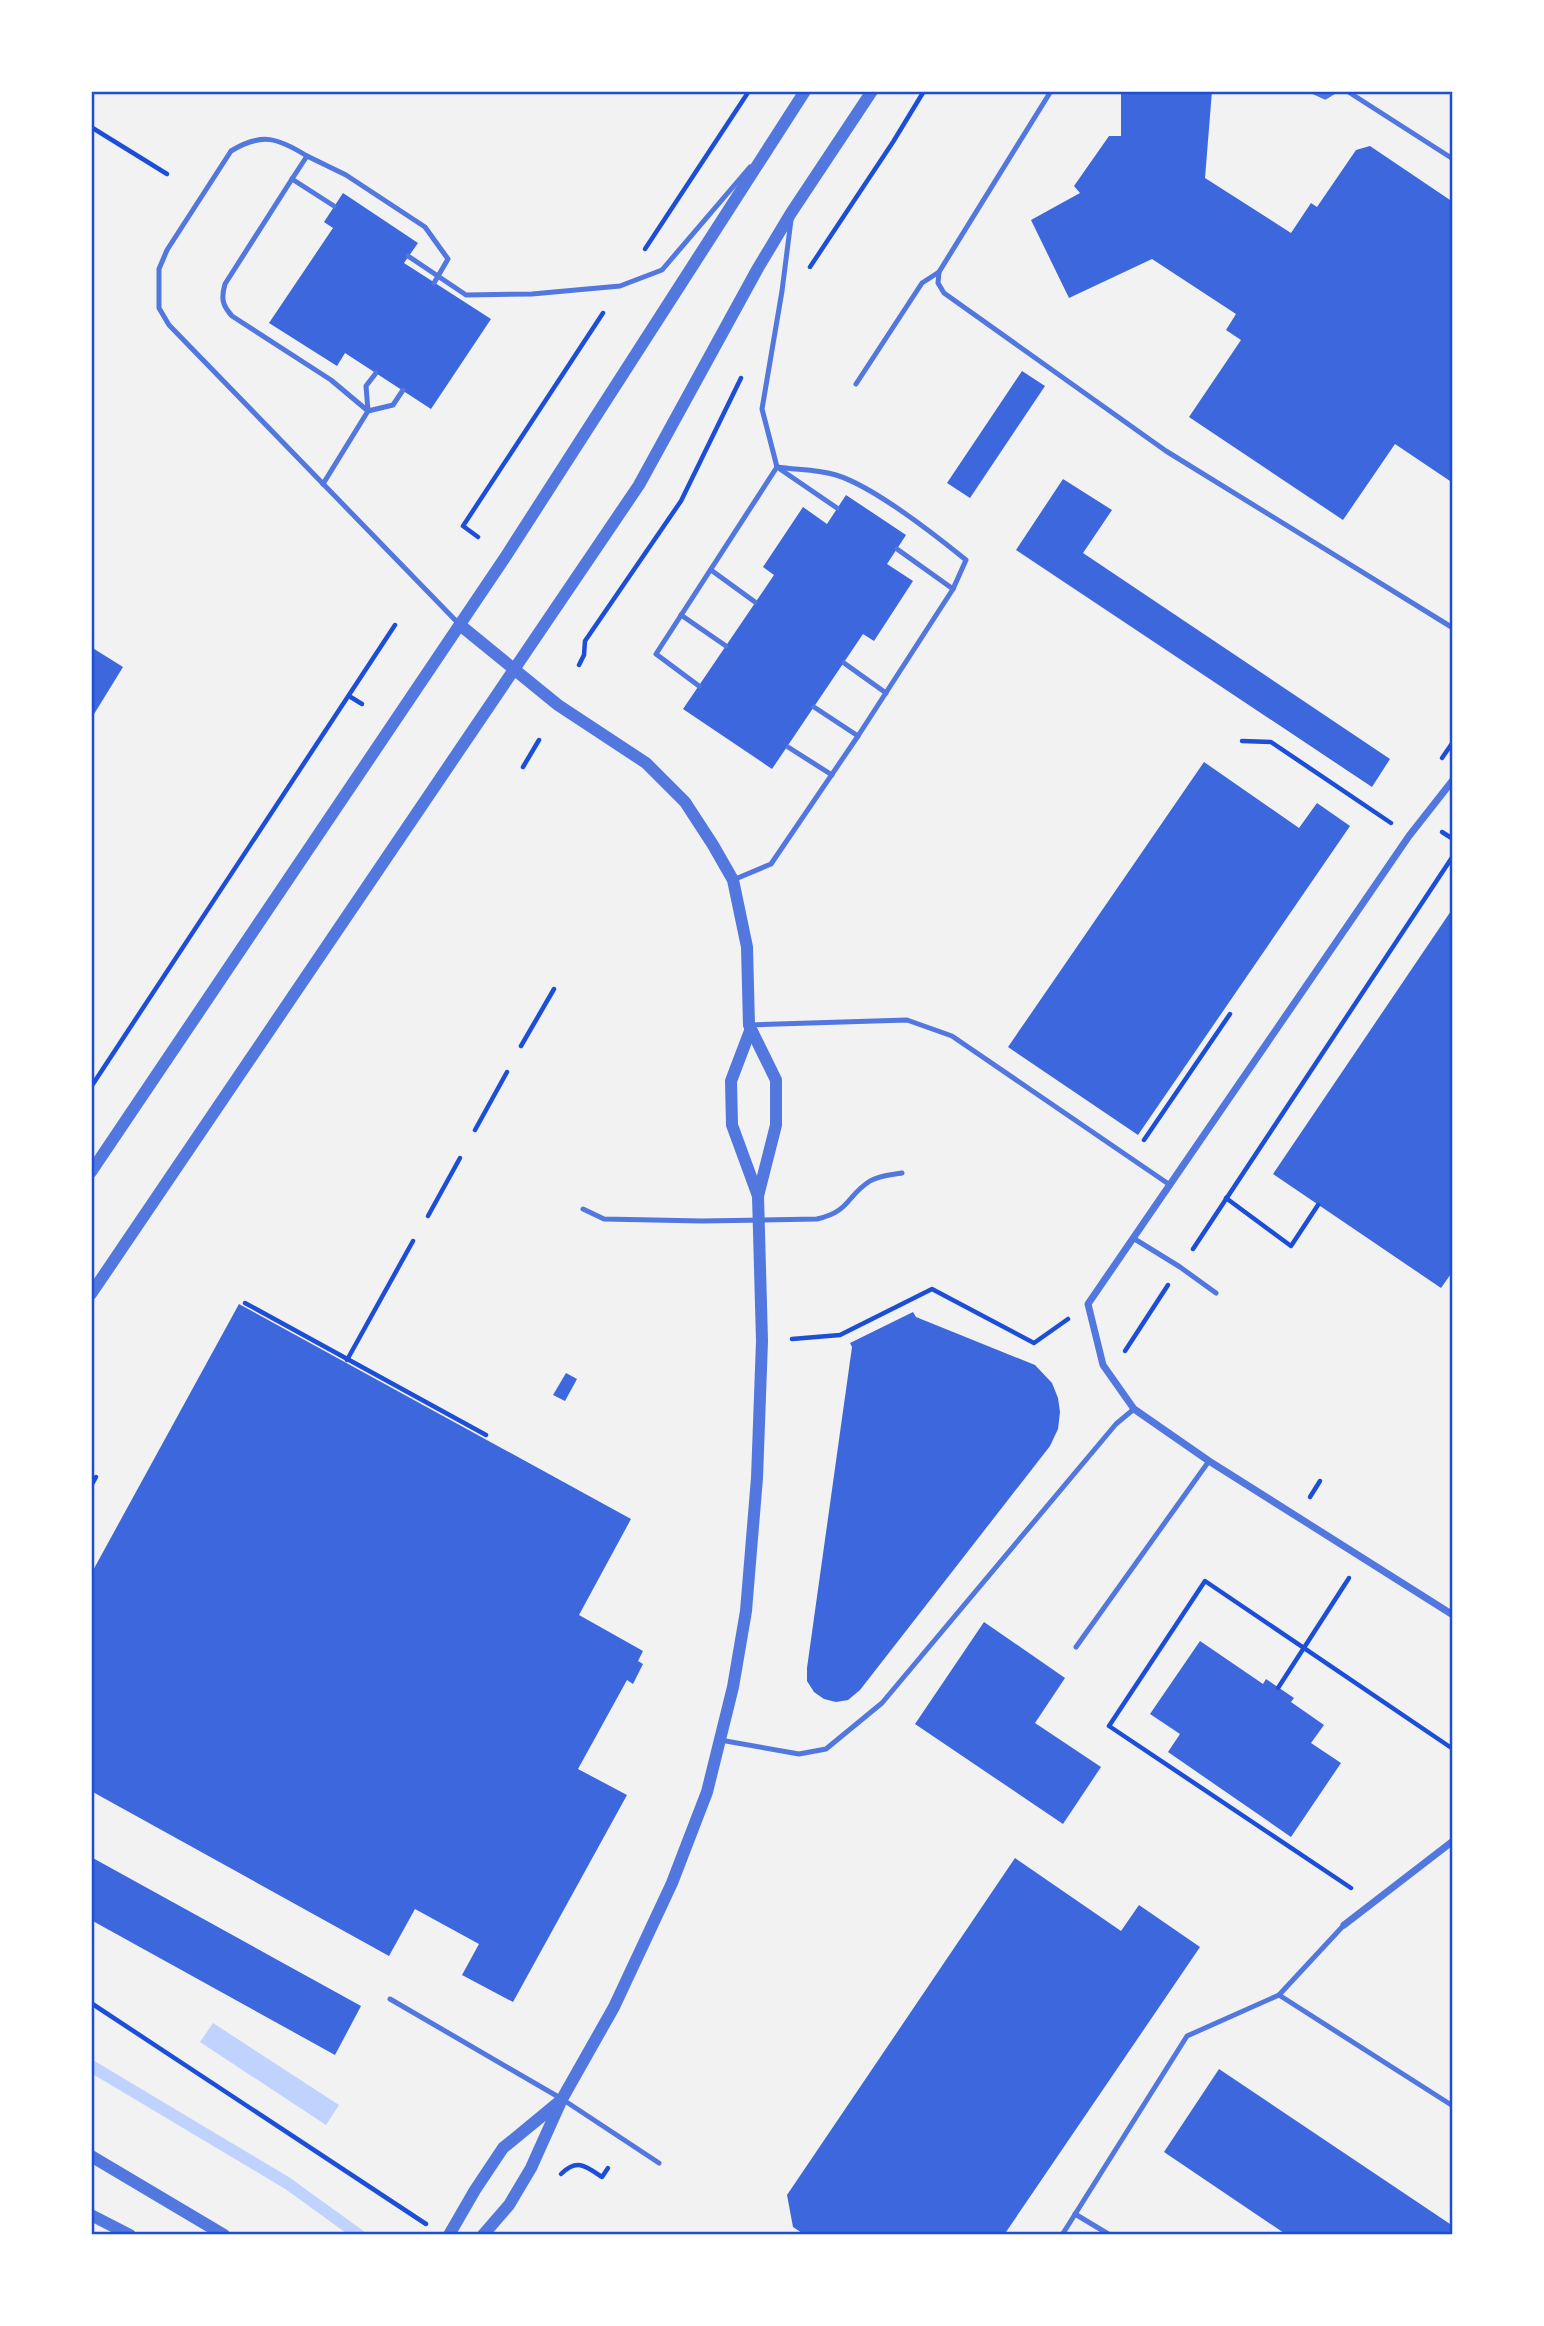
<svg xmlns="http://www.w3.org/2000/svg" width="1544" height="2326" font-family="'Libre Baskerville',serif">
<rect width="100%" height="100%" fill="#f2f2f2"/>
<path fill="#bfd3fe" d="M213,2023L339,2105L326,2125L200,2042Z"/>
<g fill="none" stroke-linecap="round" stroke-linejoin="round">
<path stroke="#bfd3fe" stroke-width="12" d="M91,2066L287,2183L359,2235"/>
</g>
<g fill="#3d67dc">
<path d="M1121,91H1212L1205,178L1291,233L1311,203L1317,207L1356,150L1370,146L1453,202V483L1395,444L1343,520L1189,417L1241,340L1226,330L1236,314L1152,259L1069,298L1031,220L1080,193L1074,186L1109,136H1121Z"/>
<path d="M343,193L418,243L404,263L491,319L431,409L345,353L337,366L269,323L333,228L324,222Z"/>
<path d="M1022,371L1045,386L970,498L947,483Z"/>
<path d="M1063,479L1112,510L1083,553L1390,759L1372,787L1016,550Z"/>
<path d="M846,495L906,535L887,564L913,581L874,641L863,634L772,769L683,709L774,575L763,567L803,507L827,524Z"/>
<path d="M91,647L123,667L91,719Z"/>
<path d="M1204,762L1299,828L1317,803L1350,826L1138,1135L1008,1047Z"/>
<path d="M1453,908V1271L1441,1288L1273,1174Z"/>
<path d="M239,1304L631,1519L579,1615L643,1651L638,1661L643,1664L633,1684L627,1680L578,1769L627,1795L513,2002L462,1975L479,1944L415,1909L389,1956L91,1791V1574Z"/>
<path d="M913,1312L916,1317L1035,1365L1052,1383L1058,1398L1060,1412L1058,1429L1050,1446L860,1690L848,1700L836,1702L824,1699L814,1692L807,1681V1668L852,1347L850,1343Z"/>
<path d="M566,1373L577,1379L565,1401L553,1395Z"/>
<path d="M984,1622L1065,1678L1035,1723L1101,1767L1063,1824L915,1724Z"/>
<path d="M1200,1641L1263,1684L1266,1679L1294,1698L1291,1702L1324,1725L1311,1743L1341,1763L1291,1837L1168,1752L1180,1734L1150,1714Z"/>
<path d="M91,1857L361,2006L335,2055L91,1920Z"/>
<path d="M1015,1858L1121,1931L1139,1905L1200,1947L1004,2235H805L793,2227L787,2195Z"/>
<path d="M1219,2069L1453,2226V2235H1287L1164,2152Z"/>
</g>
<g fill="none" stroke-linecap="round" stroke-linejoin="round">
<g stroke="#1d4ed8" stroke-width="4.5">
<path d="M91,127L167,174"/>
<path d="M645,249L749,91"/>
<path d="M810,267L893,142L924,91"/>
<path d="M478,537L463,526L603,313"/>
<path d="M579,665L584,655L585,641L681,501L741,378"/>
<path d="M349,696L362,704"/>
<path d="M1242,741L1271,742L1391,823"/>
<path d="M1442,758L1453,742"/>
<path d="M523,767L539,740"/>
<path d="M1442,832L1453,839"/>
<path d="M521,1046L554,989"/>
<path d="M91,1087L395,625"/>
<path d="M475,1130L507,1072"/>
<path d="M1144,1140L1230,1014"/>
<path d="M1226,1198L1291,1246L1318,1205"/>
<path d="M428,1216L460,1158"/>
<path d="M1193,1249L1453,856"/>
<path d="M245,1303L486,1435"/>
<path d="M792,1339L840,1335L932,1289L1034,1343L1068,1319"/>
<path d="M1125,1351L1168,1285"/>
<path d="M347,1360L413,1241"/>
<path d="M91,1486L96,1477"/>
<path d="M1310,1497L1320,1481"/>
<path d="M1278,1688L1349,1578"/>
<path d="M1351,1888L1109,1726L1205,1581L1453,1749"/>
<path d="M91,2003L426,2224"/>
<path d="M561,2174C577,2158 586,2166 602,2177L608,2168"/>
</g>
<g stroke="#5277de" stroke-width="5">
<path d="M1051,91L939,272L938,283L944,293L1166,451L1453,628"/>
<path d="M1312,91L1325,97L1335,91"/>
<path d="M1347,91L1453,159"/>
<path d="M307,156L346,175L425,227L448,259L434,283"/>
<path d="M292,179L307,156C278,138 262,132 231,151L167,250L159,269V308L169,325L460,625"/>
<path d="M791,220L782,291L762,409L777,467L837,508"/>
<path d="M408,256L466,295L532,294L620,286L662,270L750,167"/>
<path d="M376,373L366,386L368,411L393,405L403,390"/>
<path d="M856,384L922,283L939,272"/>
<path d="M323,484L368,411L331,380L232,316C222,305 221,298 225,284L292,179L334,206"/>
<path d="M897,549L953,589"/>
<path d="M711,570L755,602"/>
<path d="M681,615L726,646"/>
<path d="M844,663L886,693"/>
<path d="M699,686L656,654L777,467"/>
<path d="M814,707L858,736"/>
<path d="M788,747L832,775"/>
<path d="M733,880L771,864L858,736L953,589L966,560C934,534 875,487 836,475C817,469 796,470 777,467"/>
<path d="M750,1025L907,1020L952,1036L1170,1185"/>
<path d="M583,1209L604,1219L702,1221L817,1219C851,1211 846,1196 870,1181C880,1175 891,1175 902,1173"/>
<path d="M1133,1238L1180,1267L1216,1293"/>
<path d="M1076,1647L1209,1461"/>
<path d="M720,1740L799,1754L826,1749L882,1703L1116,1424L1134,1409"/>
<path d="M1344,1925L1279,1995L1453,2106"/>
<path d="M390,1999L562,2099L659,2163"/>
<path d="M1075,2214L1110,2235"/>
<path d="M1062,2235L1187,2036L1279,1995"/>
</g>
<g stroke="#5277de" stroke-width="7">
<path d="M1453,780L1409,836L1088,1304L1103,1365L1134,1409L1209,1461L1453,1615"/>
<path d="M1344,1925L1453,1841"/>
</g>
<g stroke="#5277de" stroke-width="12">
<path d="M460,625L558,705L646,763L685,802L713,845L733,880L747,947L749,1025L776,1080V1125L758,1196L762,1341L757,1478L746,1611L733,1687L707,1792L672,1883L614,2007L562,2099L531,2168L509,2205L483,2235"/>
<path d="M750,1031L731,1081L732,1125L758,1196"/>
<path d="M91,1172L506,556L805,91"/>
<path d="M91,1294L639,485L758,268L791,213L872,91"/>
<path d="M91,2156L224,2235"/>
<path d="M91,2215L130,2235"/>
<path d="M449,2235L475,2190L503,2148L559,2102"/>
</g>
</g>
<rect width="1544" height="2326" fill="none" stroke="#ffffff" stroke-width="186"/>
<rect x="93" y="93" width="1358" height="2140" fill="none" stroke="#1d4ed8" stroke-width="2.5"/>
</svg>
